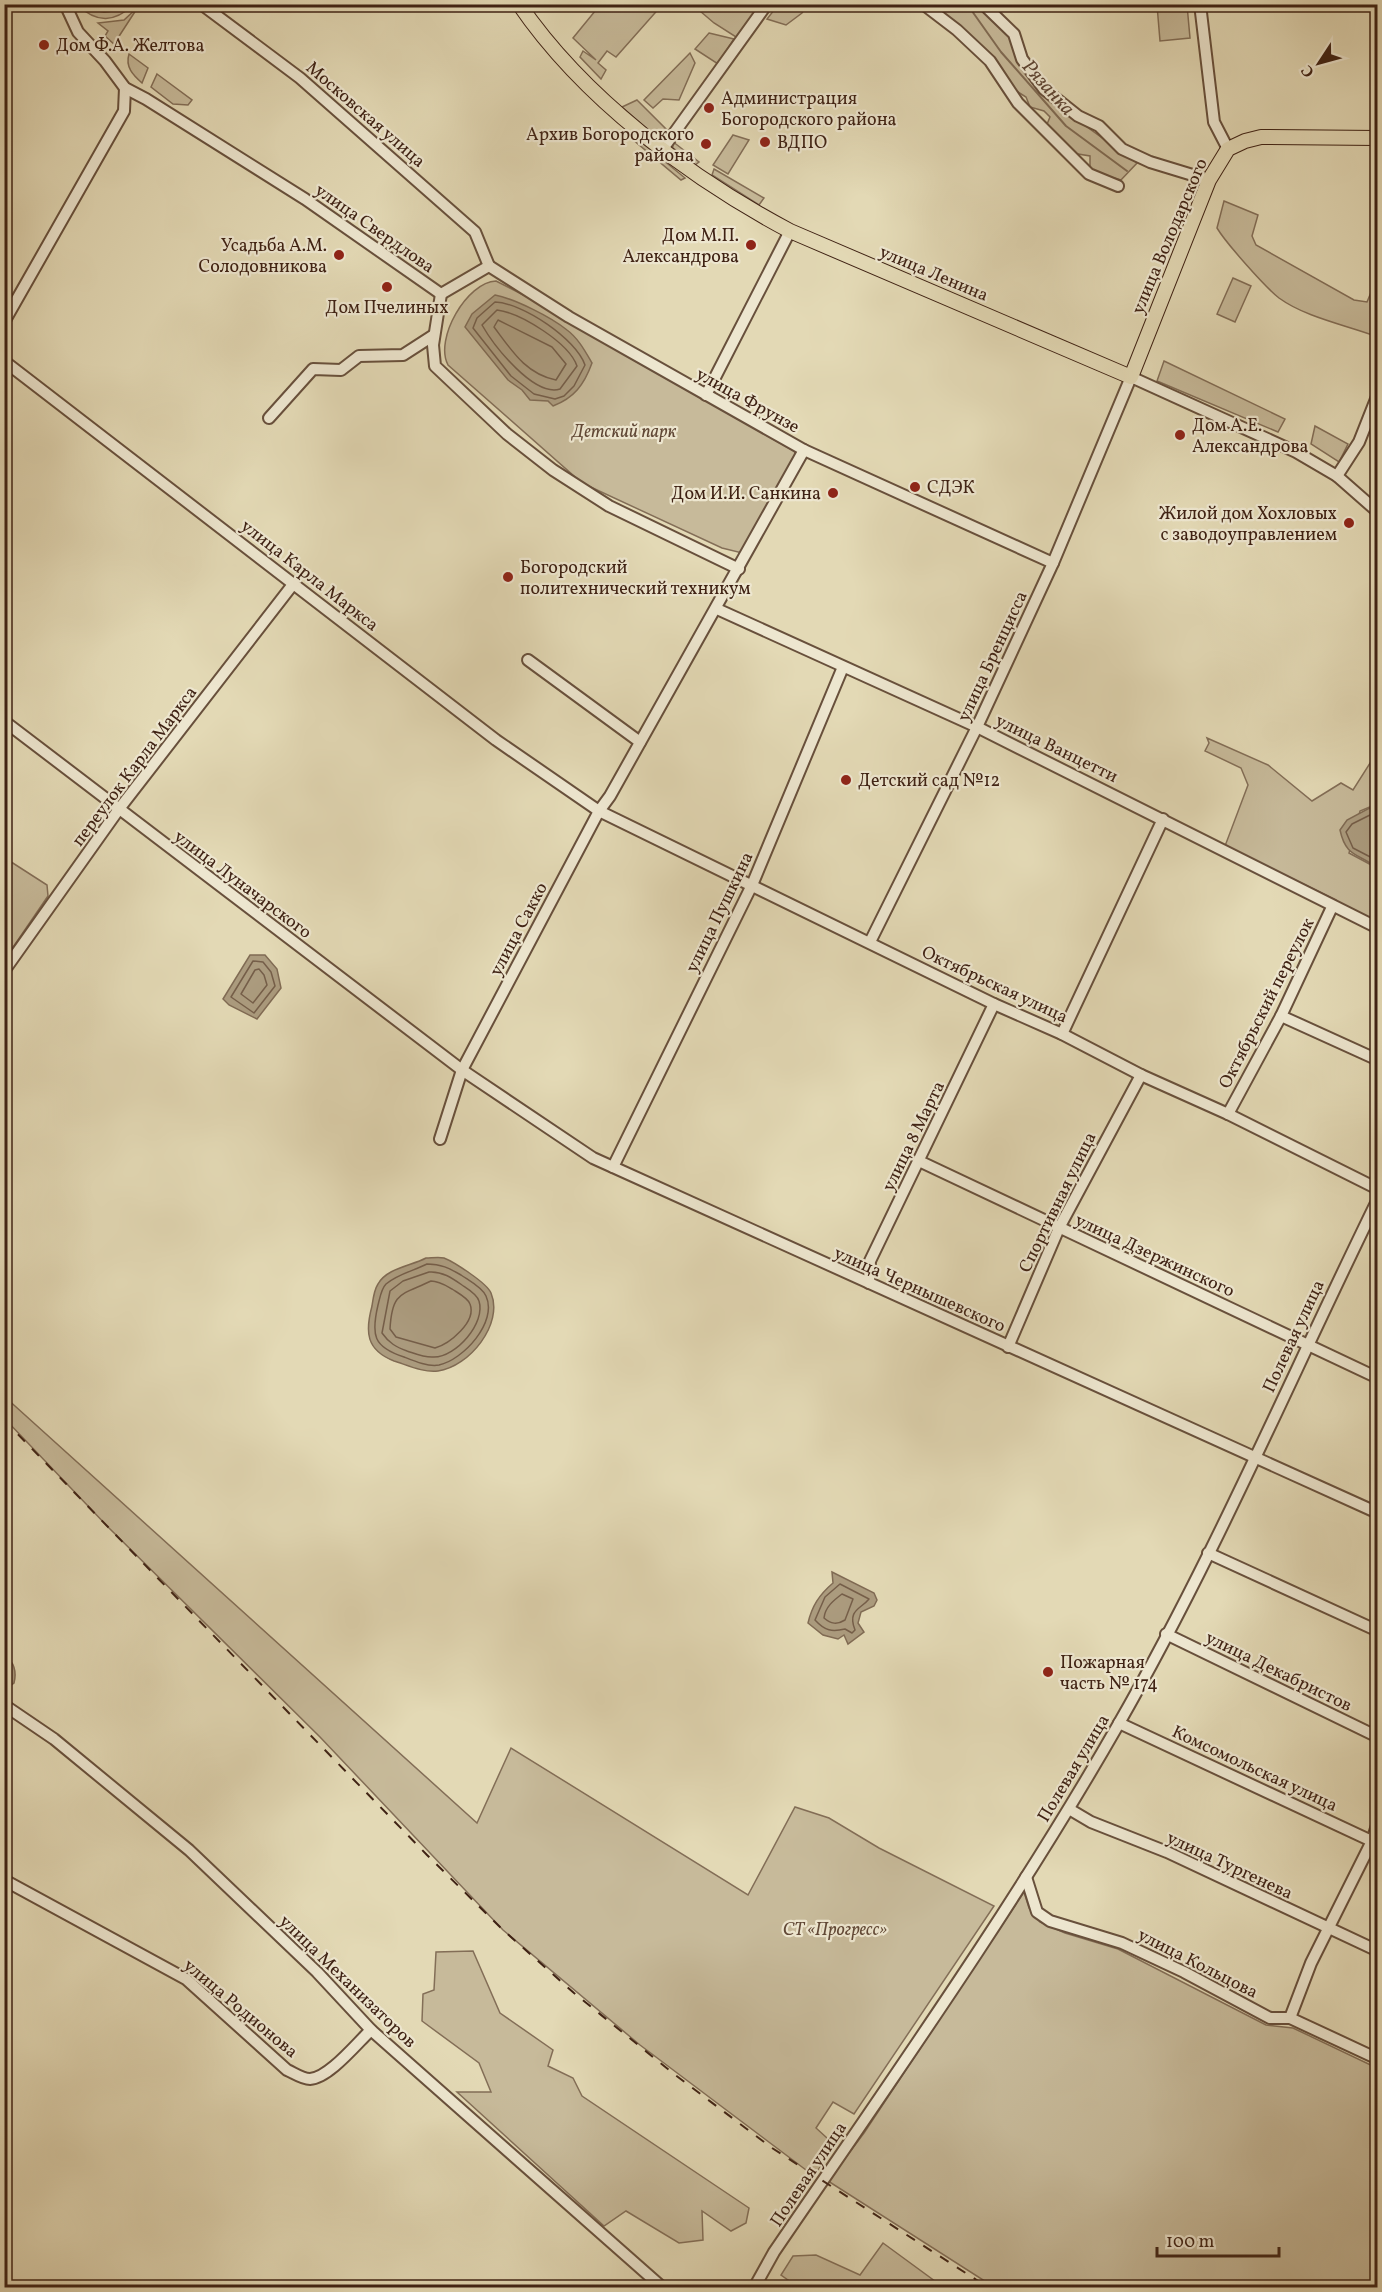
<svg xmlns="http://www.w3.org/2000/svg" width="1382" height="2292" font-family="Vollkorn,serif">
<rect width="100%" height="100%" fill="#e3d9b5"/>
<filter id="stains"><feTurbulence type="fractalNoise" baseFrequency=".00333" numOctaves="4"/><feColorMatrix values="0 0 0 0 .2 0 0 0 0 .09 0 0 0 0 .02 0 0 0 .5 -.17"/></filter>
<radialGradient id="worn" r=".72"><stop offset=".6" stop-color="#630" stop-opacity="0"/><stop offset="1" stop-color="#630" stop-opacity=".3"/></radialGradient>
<g fill="#c7ba9a" stroke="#836e57" stroke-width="1.5">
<path d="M77,5C88,4 94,13 106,12C116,12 124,4 134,5C114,22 98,24 77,5Z"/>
<path d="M600,5H662L616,57L607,51L598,63L606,70L601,79L580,57L583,51L596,60L573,38Z"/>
<path d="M693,5H762L736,37L714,23Z"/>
<path d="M778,5V4L807,5L802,13L786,25L767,19Z"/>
<path d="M929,5H980L1009,35L1069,114L1137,163L1121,180L1090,171V156L1072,153L1045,129L1050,117L1044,111L1030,107L1026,97L1010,87Z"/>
<path d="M1157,5H1187L1190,38L1160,41Z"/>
<path d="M138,7L114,44L105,36L108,31L98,23L124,20Z"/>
<path d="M709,33L734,39L718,64L695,49Z"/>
<path d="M690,53L695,63L679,100L663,99L653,108L644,100Z"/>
<path d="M129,54L148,68L142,83C133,75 125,67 129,54Z"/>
<path d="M157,74L192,100L188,105L173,104L151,87Z"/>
<path d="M637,100L668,131L663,143L622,107Z"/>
<path d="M629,132L685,178L681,180L625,133Z"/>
<path d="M733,135L749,140L728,174L713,165Z"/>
<path d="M672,141L699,162L695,165L673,148Z"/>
<path d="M714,169L764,198L759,205L712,175Z"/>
<path d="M1224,201L1258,215L1252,236L1256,245L1354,300L1367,302L1377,278L1375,336C1345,325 1305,317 1279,298C1265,287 1226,243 1217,228Z"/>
<path d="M1233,278L1251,286L1235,322L1217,314Z"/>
<path d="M496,281L551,309L623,354L794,451L796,454L742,553L722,548L582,483L448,365C434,339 467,282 496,281Z"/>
<path d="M1164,361L1285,419L1278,432L1157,381Z"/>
<path d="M1315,426L1348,444L1339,462L1311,444Z"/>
<path d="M1207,738L1268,765L1312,801L1341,783L1353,790L1372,760L1377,759V804L1360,811L1349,853L1377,868V924L1335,904L1336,900L1225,846L1248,785L1241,768L1205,751L1209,743Z"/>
<path d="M5,858L47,885L48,896L5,959Z"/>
<path d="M5,1397L477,1823L511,1748L748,1895L795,1807L829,1818L879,1848L994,1906L854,2114L833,2102L816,2128L827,2138L825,2160L814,2176L640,2045L503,1930L320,1737L109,1528L5,1419Z"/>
<path d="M1024,1892L1029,1908L1040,1922L1065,1933L1118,1949L1266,2025L1293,2028L1377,2068V2287H994L828,2181L864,2133Z"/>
<path d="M473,1951L500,2013L553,2050L548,2066L573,2078L582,2096L749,2208L746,2223L731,2231L702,2211L703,2240L679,2243L626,2211L604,2226L457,2092H491L479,2063L422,2021L423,1994L434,1990L436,1952Z"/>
<path d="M883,2243L943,2287H798L781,2275L793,2256L816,2255L860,2275Z"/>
</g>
<g fill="#ab9b7e" stroke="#806b54" stroke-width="1.5">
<path d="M86,5H127L104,12Z"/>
<path d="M495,295C515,299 551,317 567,330C578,338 585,351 592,363C584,385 574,398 553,406L548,401L530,400L522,390L508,380L465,327L472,314Z"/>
<path d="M1377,804V868C1359,853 1346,858 1340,830L1347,820Z"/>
<path d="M250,955H265L277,969L281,988L257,1019L229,1005L223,999Z"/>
<path d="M426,1258C431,1258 439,1257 444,1258C454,1262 487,1283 491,1293C504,1324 469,1367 438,1371C424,1373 407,1365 394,1361C366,1350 365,1332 372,1306C373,1299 374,1290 378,1284C387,1268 411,1266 426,1258Z"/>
<path d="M832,1572L874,1593L877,1600L874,1606L861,1612L858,1623L864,1632L848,1644L844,1635L838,1639L823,1635L808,1623C812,1606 819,1595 833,1583Z"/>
<path d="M5,1655C14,1662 17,1671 14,1683L6,1689Z"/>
</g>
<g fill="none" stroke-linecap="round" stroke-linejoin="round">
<g stroke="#755e49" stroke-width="1.5">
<path d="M495,302C523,303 576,339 585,365L574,386L564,396L555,399L534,394L511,376L473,328L477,318Z"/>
<path d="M497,310C521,313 569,343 577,366L560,389C534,397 494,346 482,325Z"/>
<path d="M498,320L552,347L566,364L556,380C526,374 512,351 494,327Z"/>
<path d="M1378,811L1352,824L1346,832L1353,848L1378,861"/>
<path d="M253,961L263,962L271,972L275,986L254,1013L231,997Z"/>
<path d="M255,970L259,969L264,975L267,985L253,1003L241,994Z"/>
<path d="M427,1264C441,1264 449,1268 461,1275C468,1280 482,1287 486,1296C498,1322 463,1360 439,1365C428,1367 414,1361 404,1357C373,1347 371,1335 378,1305C380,1298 381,1289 386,1284C398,1274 413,1271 427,1264Z"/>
<path d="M429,1272C442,1271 452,1278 462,1285C468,1289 477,1294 479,1301C486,1323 456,1357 434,1357C425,1358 416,1354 407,1351C396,1347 389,1343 382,1333L390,1291L403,1281Z"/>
<path d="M431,1281C439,1281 445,1285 452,1289C458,1293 468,1298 470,1304C477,1322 449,1344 435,1348L396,1337L390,1329C392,1291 402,1295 431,1281Z"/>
<path d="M840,1584L869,1599C861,1609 847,1610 855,1630L852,1633L845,1629C832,1632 825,1631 815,1620L825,1597Z"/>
<path d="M842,1594L853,1599L845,1620C837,1625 831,1624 824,1618C825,1607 834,1600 842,1594Z"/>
</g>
<path stroke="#806b54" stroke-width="2" d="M967,4L1001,52L1066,126L1127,171"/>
<defs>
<g id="minor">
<path d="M65,4L78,32L105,61L125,88L146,99L305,199L441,294"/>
<path d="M201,4L300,78L475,232L489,266"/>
<path d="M923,4L957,30L990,61L1018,103L1089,174L1118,186"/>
<path d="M983,4L1014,34L1022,59L1044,89L1078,116L1099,126L1122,149L1150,162L1209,180"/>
<path d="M1200,4L1214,122L1228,149"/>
<path d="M662,150L767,4"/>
<path d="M489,266L569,317L804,450L1053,563"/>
<path d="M441,294L433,345L435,366L507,434L553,470L609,506L739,569"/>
<path d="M441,294L489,266"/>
<path d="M4,322L124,111L125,88"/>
<path d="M4,361L496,740L599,811L994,1004L1062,1034L1141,1075L1228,1114L1378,1189"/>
<path d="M706,395L790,231"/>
<path d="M269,418L313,369L341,370L359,356L403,355L434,335"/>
<path d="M1337,476L1359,442L1378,394"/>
<path d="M717,609L977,727L1378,928"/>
<path d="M528,660L640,742"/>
<path d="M4,721L462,1070L593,1158L1378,1513"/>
<path d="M870,942L977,727L1053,563L1131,377L1296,452L1337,476L1378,512"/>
<path d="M4,971L119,809L294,583"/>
<path d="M1281,1016L1378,1060"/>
<path d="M1062,1034L1163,819"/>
<path d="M1228,1114L1281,1016L1332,907"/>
<path d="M440,1139L462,1070L599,811L610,796L804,450"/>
<path d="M919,1161L1378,1378"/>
<path d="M613,1167L752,885L843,667"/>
<path d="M869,1283L870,1261L994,1004"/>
<path d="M1008,1347L1059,1228L1141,1075"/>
<path d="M1208,1553L1378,1631"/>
<path d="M1166,1634L1378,1737"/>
<path d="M4,1705L54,1739L189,1850L317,1972L371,2030L663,2288"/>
<path d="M1119,1723L1378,1844"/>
<path d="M1069,1809L1091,1822L1167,1852L1378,1951"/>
<path d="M1026,1877L1037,1912L1050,1921L1122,1943L1184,1972L1270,2018H1290L1378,2059"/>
<path d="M4,1880L186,1979L287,2070C294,2073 302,2079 310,2079C329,2078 357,2043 371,2030"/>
<path d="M1290,2018L1311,1963L1372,1841L1378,1822"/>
<path d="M754,2288L774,2252C892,2079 1014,1907 1118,1725C1215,1556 1292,1374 1378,1199"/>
</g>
<path id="major" d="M519,4C583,98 690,178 790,231L1131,377L1209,180L1228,149L1245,141L1261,137L1378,138"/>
</defs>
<use href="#minor" stroke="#68503c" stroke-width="14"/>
<use href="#major" stroke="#3f2214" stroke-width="16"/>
<use href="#minor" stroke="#ede6cf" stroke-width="10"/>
<use href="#major" stroke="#e3d9b5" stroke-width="14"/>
<path stroke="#3f2214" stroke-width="2" stroke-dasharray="10 10" stroke-linecap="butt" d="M4,1420L427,1855L502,1929L574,1993L674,2074L772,2148L989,2288"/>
</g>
<g fill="#8f2418" stroke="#ede6cf" stroke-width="2">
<circle cx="44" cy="45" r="6"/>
<circle cx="709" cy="108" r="6"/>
<circle cx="765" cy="142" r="6"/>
<circle cx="706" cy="144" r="6"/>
<circle cx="751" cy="245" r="6"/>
<circle cx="339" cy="255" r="6"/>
<circle cx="387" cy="287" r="6"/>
<circle cx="1180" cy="435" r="6"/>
<circle cx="915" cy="487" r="6"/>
<circle cx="833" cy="493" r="6"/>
<circle cx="1349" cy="523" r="6"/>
<circle cx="508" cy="577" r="6"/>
<circle cx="846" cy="780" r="6"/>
<circle cx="1048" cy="1672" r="6"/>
</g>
<g text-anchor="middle" stroke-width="4.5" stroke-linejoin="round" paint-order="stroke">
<g font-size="18" fill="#3f2214" stroke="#ede6cf" text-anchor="start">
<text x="56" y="51">Дом Ф.А. Желтова</text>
<text x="721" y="104">Администрация<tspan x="721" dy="21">Богородского района</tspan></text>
<text x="694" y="140" text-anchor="end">Архив Богородского<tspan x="694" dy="21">района</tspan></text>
<text x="777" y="148">ВДПО</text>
<text x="739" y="241" text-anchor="end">Дом М.П.<tspan x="739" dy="21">Александрова</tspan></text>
<text x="327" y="251" text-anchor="end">Усадьба А.М.<tspan x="327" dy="21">Солодовникова</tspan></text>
<text x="387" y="313" text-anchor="middle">Дом Пчелиных</text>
<text x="1192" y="431">Дом А.Е.<tspan x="1192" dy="21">Александрова</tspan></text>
<text x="927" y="493">СДЭК</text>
<text x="821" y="499" text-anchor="end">Дом И.И. Санкина</text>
<text x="1337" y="519" text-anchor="end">Жилой дом Хохловых<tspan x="1337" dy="21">с заводоуправлением</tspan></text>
<text x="520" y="573">Богородский<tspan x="520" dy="21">политехнический техникум</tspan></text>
<text x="858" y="786">Детский сад №12</text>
<text x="1060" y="1668">Пожарная<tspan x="1060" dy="21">часть № 174</tspan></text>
</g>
<g font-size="18" fill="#3f2214" stroke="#ede6cf">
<text transform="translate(366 114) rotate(41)" y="6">Московская улица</text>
<text transform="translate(375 228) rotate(35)" y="6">улица Свердлова</text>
<text transform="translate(1169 236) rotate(-67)" y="6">улица Володарского</text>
<text transform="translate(934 273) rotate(23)" y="6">улица Ленина</text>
<text transform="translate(748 400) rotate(29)" y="6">улица Фрунзе</text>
<text transform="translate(310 575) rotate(38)" y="6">улица Карла Маркса</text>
<text transform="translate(992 656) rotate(-65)" y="6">улица Бренцисса</text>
<text transform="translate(1057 748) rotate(26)" y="6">улица Ванцетти</text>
<text transform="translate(134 766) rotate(-53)" y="6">переулок Карла Маркса</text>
<text transform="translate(243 884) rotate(37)" y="6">улица Луначарского</text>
<text transform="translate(719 912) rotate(-64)" y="6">улица Пушкина</text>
<text transform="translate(518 929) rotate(-62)" y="6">улица Сакко</text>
<text transform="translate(995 984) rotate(25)" y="6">Октябрьская улица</text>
<text transform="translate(1266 1003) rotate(-63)" y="6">Октябрьский переулок</text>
<text transform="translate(913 1136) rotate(-64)" y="6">улица 8 Марта</text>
<text transform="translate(1057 1202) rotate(-64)" y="6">Спортивная улица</text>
<text transform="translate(1155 1255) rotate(25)" y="6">улица Дзержинского</text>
<text transform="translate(920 1289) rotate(24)" y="6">улица Чернышевского</text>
<text transform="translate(1293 1336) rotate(-65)" y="6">Полевая улица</text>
<text transform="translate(1279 1671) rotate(26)" y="6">улица Декабристов</text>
<text transform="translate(1073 1768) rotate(-59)" y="6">Полевая улица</text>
<text transform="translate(1255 1768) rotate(25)" y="6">Комсомольская улица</text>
<text transform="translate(1230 1865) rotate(25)" y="6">улица Тургенева</text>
<text transform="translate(1198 1963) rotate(27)" y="6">улица Кольцова</text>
<text transform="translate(348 1981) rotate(44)" y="6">улица Механизаторов</text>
<text transform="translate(241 2008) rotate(40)" y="6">улица Родионова</text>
<text transform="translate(808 2174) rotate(-56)" y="6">Полевая улица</text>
</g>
<g font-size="18" font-style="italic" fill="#614836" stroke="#ede6cf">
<text x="624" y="437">Детский парк</text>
<text x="835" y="1935">СТ «Прогресс»</text>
</g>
<g font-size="20" font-style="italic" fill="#5f4634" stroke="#ede6cf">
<text transform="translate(1049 87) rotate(48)" y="7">Рязанка</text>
</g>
</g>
<rect width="1382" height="2292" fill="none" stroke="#e3d9b5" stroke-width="24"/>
<rect x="6" y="6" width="1370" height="2280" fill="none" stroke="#3f2214" stroke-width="3"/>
<rect x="12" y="12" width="1358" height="2268" fill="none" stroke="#3f2214" stroke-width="1.5"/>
<g transform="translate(1319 63) rotate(234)" stroke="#ede6cf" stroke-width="4.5" paint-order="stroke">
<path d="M0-4.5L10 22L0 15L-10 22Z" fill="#3f2214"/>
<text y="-9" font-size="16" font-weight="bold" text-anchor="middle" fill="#3f2214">С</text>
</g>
<path d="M1157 2247v9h122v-9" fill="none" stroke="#3f2214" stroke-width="3"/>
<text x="1166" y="2247" font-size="18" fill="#3f2214" stroke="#ede6cf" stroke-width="4.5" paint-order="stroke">100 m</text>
<rect width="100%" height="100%" filter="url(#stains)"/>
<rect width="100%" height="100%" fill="url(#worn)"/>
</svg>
